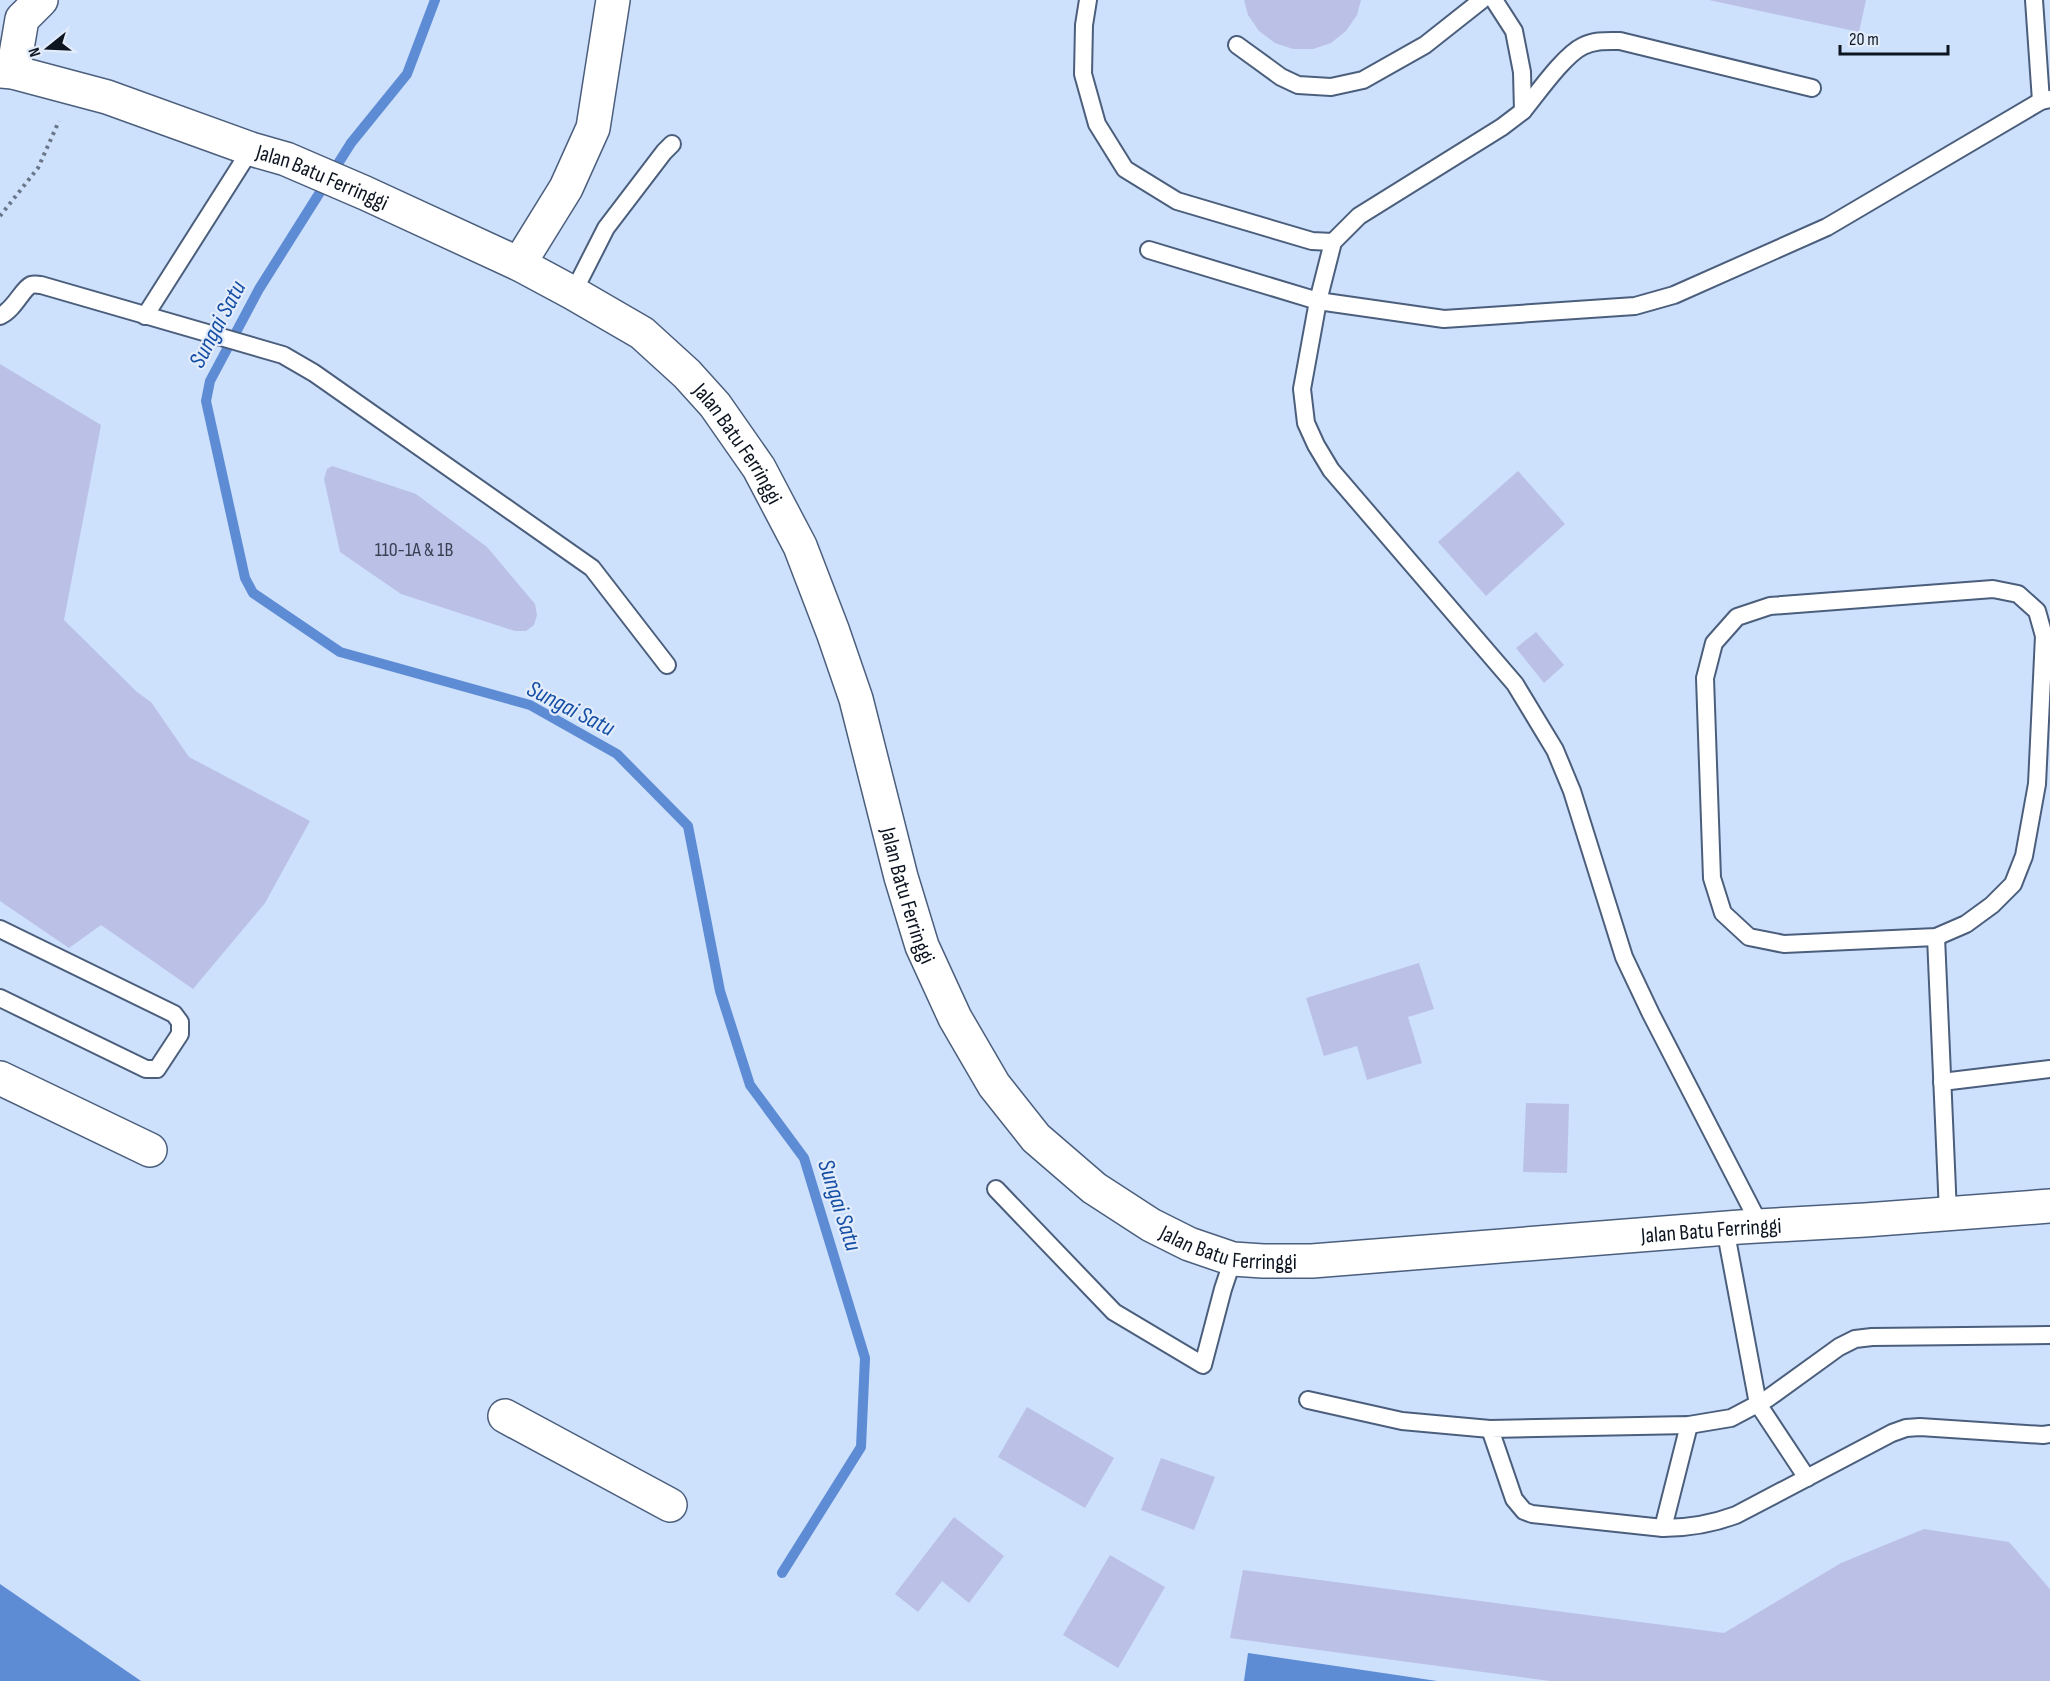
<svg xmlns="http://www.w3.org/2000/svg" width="2050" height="1681" font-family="'Sofia Sans Condensed',sans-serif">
<rect width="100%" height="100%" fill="#cde0fc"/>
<g fill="#5e8cd4">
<path d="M0,1584L141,1681H0Z"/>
<path d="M1248,1653L1437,1681H1244Z"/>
</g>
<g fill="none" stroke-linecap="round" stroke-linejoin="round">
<path stroke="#5e8cd4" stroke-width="10" d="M435,0L407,74L351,143L259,289L210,381L206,401L245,578L253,593L340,652L530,705L617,754L688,826L720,991L750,1085L804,1158L865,1358L861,1447L782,1573"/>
</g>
<g fill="#bbc0e7">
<path d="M1244,0H1361L1357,15L1346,31L1331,43L1313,49H1293L1275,43L1259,31L1248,15Z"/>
<path d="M1709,0H1866L1859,32Z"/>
<path d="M0,364L101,425L64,620L137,692L151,702L189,757L310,821L265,903L193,989L101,925L69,948L0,901Z"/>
<path d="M332,466L416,494L487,547L535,604L537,615L534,625L526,631H515L401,594L340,552L324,479L327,469Z"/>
<path d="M1518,471L1565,524L1486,596L1438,542Z"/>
<path d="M1536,632L1564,665L1544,683L1516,648Z"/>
<path d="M1419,963L1434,1009L1408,1017L1422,1063L1367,1080L1357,1046L1324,1056L1306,998Z"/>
<path d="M1526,1103L1569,1104L1567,1173L1523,1172Z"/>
<path d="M1027,1407L1114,1458L1085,1508L998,1457Z"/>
<path d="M1161,1458L1215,1477L1194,1530L1141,1510Z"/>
<path d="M954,1517L1004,1556L969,1603L942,1581L918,1612L895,1594Z"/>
<path d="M1924,1529L2009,1542L2050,1589V1681H1550L1230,1638L1243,1570L1724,1633L1841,1563Z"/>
<path d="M1110,1555L1165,1587L1118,1668L1063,1635Z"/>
</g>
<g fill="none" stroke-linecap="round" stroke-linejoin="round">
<defs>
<g id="service">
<path d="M1088,0L1084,25L1083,74L1097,124L1125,169L1177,201L1312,241L1333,242"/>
<path d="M1494,0L1514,31L1522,72L1523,111L1502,127L1359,216L1333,242L1318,301L1302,389L1306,423L1316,445L1331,470L1515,684L1555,750L1572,791L1624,957L1651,1014L1760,1225"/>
<path d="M2034,0L2041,101"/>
<path d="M1237,45L1281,77L1298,85L1331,87L1363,80L1425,45L1482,0"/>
<path d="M1523,111C1537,94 1564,55 1583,46C1595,40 1607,41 1620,41L1812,88"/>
<path d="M1149,250L1318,301L1444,319L1635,306L1674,295L1827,227L2041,101L2050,99"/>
<path d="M573,293L606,228L664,152L672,144"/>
<path d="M0,316C15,309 22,289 31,285C35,284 38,285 41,285L283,355L314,373L592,568L667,665"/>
<path d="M145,316L251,149"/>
<path d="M1993,589L2018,594L2037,611L2044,636L2037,784L2024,856L2013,884L1992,905L1966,924L1936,937L1784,944L1749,937L1723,913L1712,878L1705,678L1714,643L1737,617L1770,606Z"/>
<path d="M0,929L174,1014L180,1022V1034L157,1069H146L0,998"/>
<path d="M1936,937L1948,1213"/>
<path d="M1942,1082L2050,1069"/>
<path d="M996,1189L1114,1312L1203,1365L1223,1289L1233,1259"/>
<path d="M1725,1228L1758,1404L1807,1478"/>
<path d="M2050,1335L1872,1337L1855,1339L1839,1347L1767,1399L1731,1418L1689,1425L1490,1429L1514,1499L1524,1511L1532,1514L1663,1528C1689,1528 1712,1524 1736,1515L1892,1433L1906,1428L1920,1427L2043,1435L2050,1434"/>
<path d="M1308,1400L1402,1421L1490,1429"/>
<path d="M1663,1528L1689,1425"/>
</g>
<g id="minor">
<path d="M13,72L22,19L41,0"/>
<path d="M519,264L566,188L593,128L613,0"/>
<path d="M0,1078L150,1150"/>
<path d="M505,1416L670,1505"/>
</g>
<g id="primary">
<path id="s1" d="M0,71L13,72L107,97L251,149L286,159L365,193L519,264L573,293L642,333L687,374L715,405L759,468L800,546L833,632L856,699L901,877L922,946L955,1018L994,1085L1036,1138L1094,1188L1151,1225L1189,1244L1233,1259L1263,1261H1312L1740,1227L1865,1220L2050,1206"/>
</g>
</defs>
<use href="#service" stroke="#4b5f7d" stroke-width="20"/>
<use href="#minor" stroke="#4b5f7d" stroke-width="36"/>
<use href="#primary" stroke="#4b5f7d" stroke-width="36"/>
<path stroke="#69768a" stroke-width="4" stroke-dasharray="3 4.5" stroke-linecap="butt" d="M0,216L38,168L59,121"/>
<use href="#service" stroke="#fff" stroke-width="16"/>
<use href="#minor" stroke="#fff" stroke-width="33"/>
<use href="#primary" stroke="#fff" stroke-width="33"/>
</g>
<g text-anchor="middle" stroke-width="4.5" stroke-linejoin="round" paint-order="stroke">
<g font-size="20" fill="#384052">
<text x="414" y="556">110-1A &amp; 1B</text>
</g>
<g font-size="22" fill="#0d1521" stroke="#e3ecfb">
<text dy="8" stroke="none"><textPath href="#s1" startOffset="340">Jalan Batu Ferringgi</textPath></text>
<text dy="8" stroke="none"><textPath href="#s1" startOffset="844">Jalan Batu Ferringgi</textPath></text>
<text dy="8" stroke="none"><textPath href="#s1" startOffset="1330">Jalan Batu Ferringgi</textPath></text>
<text dy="8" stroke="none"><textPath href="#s1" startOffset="2320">Jalan Batu Ferringgi</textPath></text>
<text dy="8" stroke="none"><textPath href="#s1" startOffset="1834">Jalan Batu Ferringgi</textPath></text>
</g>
<g font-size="24" font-style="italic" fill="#154fa5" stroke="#e3ecfb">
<text transform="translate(217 324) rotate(-62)" y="8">Sungai Satu</text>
<text transform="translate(571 708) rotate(27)" y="8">Sungai Satu</text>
<text transform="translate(840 1205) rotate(72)" y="8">Sungai Satu</text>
</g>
</g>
<g transform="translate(48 48) rotate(252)" stroke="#e3ecfb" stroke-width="4.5" paint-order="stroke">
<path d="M0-4.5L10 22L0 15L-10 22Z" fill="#0d1521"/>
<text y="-9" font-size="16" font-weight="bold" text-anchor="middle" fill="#0d1521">N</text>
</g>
<path d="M1840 45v9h108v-9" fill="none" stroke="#0d1521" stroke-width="3"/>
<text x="1849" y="45" font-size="18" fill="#0d1521" stroke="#e3ecfb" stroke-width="4.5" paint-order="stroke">20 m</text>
</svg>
